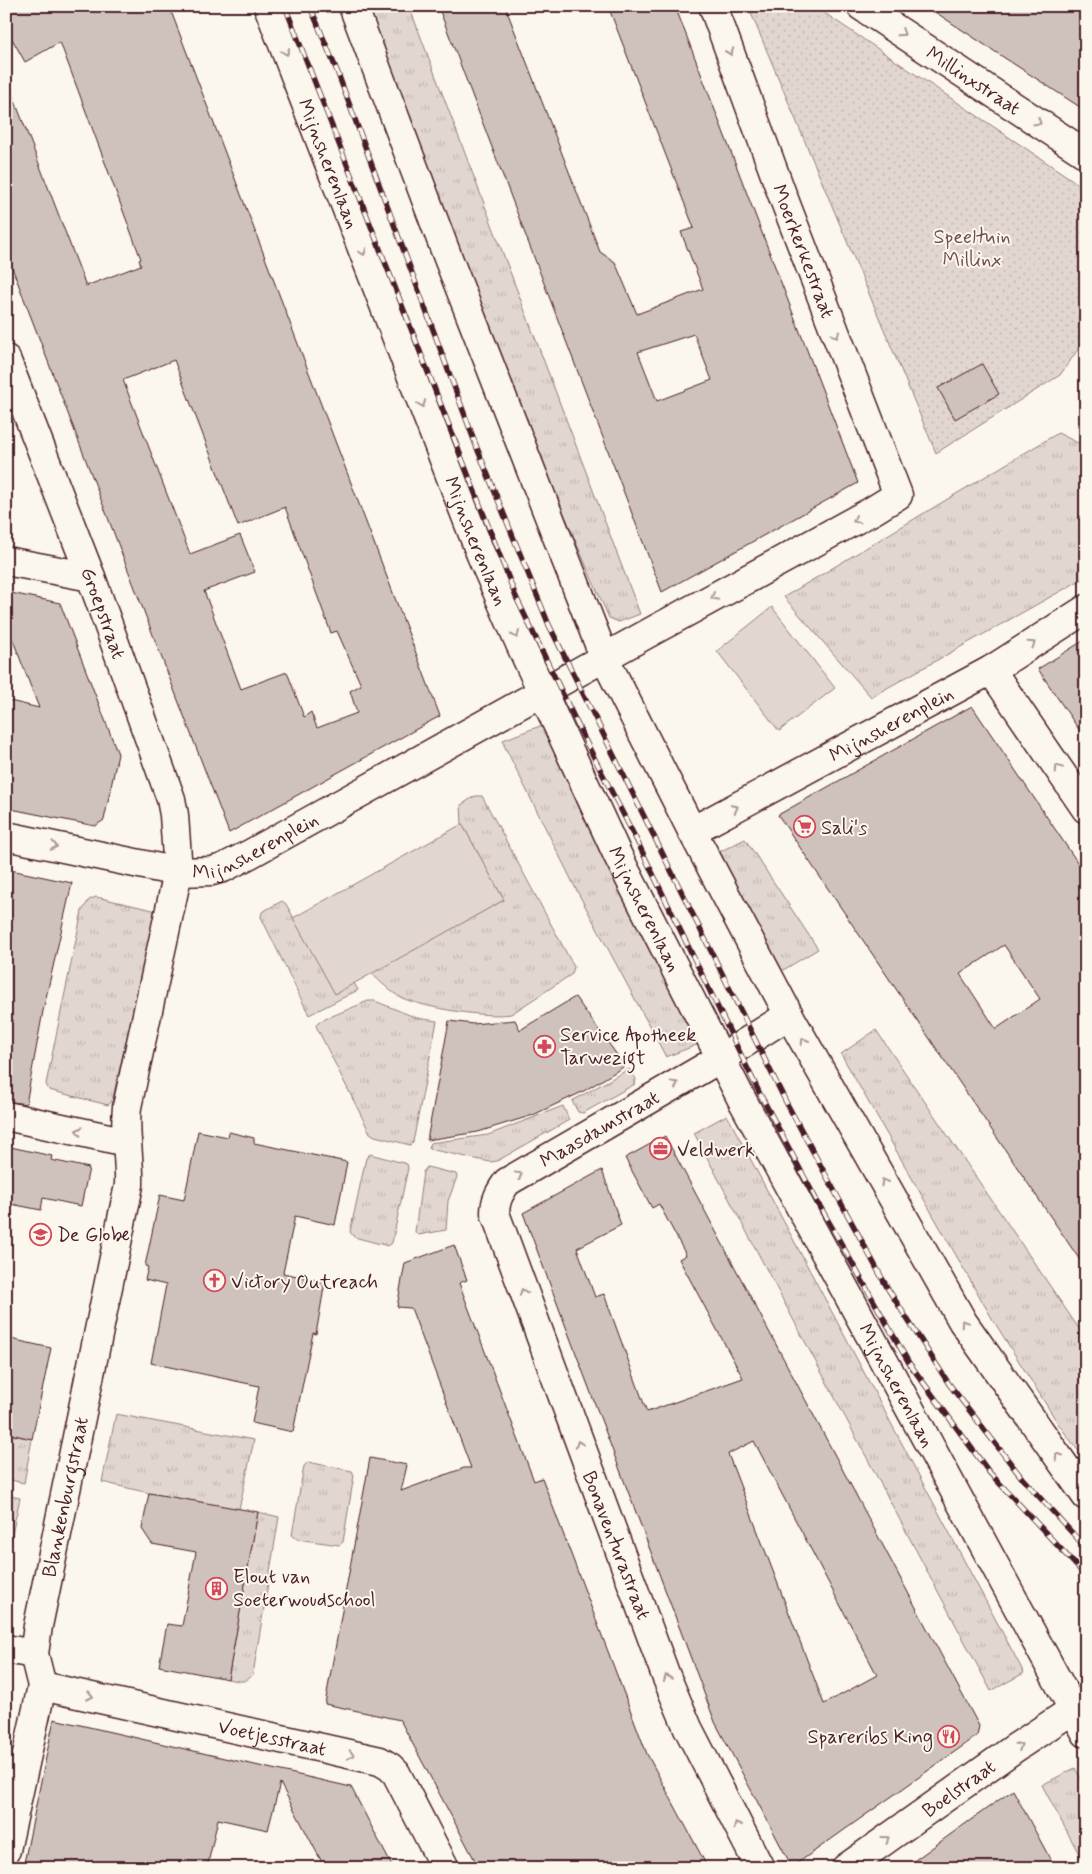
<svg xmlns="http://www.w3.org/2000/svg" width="1092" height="1874" font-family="Mynerve,sans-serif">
<defs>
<pattern id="grass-tufts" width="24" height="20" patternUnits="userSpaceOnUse" patternTransform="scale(1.25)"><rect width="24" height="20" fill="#e2d7d0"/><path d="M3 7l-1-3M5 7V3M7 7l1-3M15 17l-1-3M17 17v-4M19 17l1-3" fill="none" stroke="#c3b8b3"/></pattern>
<pattern id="park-dots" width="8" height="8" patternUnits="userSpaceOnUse" patternTransform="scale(1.25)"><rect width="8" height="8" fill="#e2d7d0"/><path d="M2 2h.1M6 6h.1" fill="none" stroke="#c3b8b3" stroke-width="1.8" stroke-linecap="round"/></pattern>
</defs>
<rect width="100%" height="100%" fill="#fbf7ec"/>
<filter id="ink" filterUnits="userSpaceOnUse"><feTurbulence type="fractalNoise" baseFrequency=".02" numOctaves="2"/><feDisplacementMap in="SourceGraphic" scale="10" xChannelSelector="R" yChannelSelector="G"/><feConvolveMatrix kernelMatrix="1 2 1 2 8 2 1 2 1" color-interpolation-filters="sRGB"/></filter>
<g filter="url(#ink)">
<g fill="url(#grass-tufts)" stroke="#967b7e">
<path d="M366,6H409L640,614L619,622L609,618C520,417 444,211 366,6Z"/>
<path d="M1058,433L1082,445L1086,454V577L871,697L784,597Z"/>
<path d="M540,726L545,727L699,1044L666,1057L576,889L504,745L503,740Z"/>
<path d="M475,796H482L574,967L572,974L511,1014C485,1018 426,1008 402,998C390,992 381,982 371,973L504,900L462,824L461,805Z"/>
<path d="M745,839L818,949L780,972L713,855Z"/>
<path d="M96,897L153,910L155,919L112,1101L108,1105L49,1090L46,1084L82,911L89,900Z"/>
<path d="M282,901L286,904L335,993L354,983L358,990L309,1015L261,917L262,912Z"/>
<path d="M368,1001H375L417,1018L437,1021L413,1142L410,1145L375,1136L370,1133L316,1026L318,1022Z"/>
<path d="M876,1030L1086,1339V1461L1059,1425L993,1320L841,1054Z"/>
<path d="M629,1069L636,1079L635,1084L583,1113L578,1112L572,1101Z"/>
<path d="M563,1106L569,1120L497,1161L490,1162L429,1149L430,1143L488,1135Z"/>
<path d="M727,1115L1024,1673L991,1691L694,1133Z"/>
<path d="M370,1154L407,1164L408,1168L392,1243L388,1246L354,1237L350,1232L366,1158Z"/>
<path d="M427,1167L456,1174L457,1177L448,1201L446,1230L418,1235L415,1232L423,1172Z"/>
<path d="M116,1414L254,1440L239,1509L149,1493L102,1482Z"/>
<path d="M6,1434L32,1439L24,1483L6,1479Z"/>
<path d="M308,1462L352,1471L354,1475L343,1542L339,1545L297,1539L292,1535L304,1466Z"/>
<path d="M6,1495L20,1498L6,1562Z"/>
<path d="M258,1512L279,1517L253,1674C246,1684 239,1681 228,1679Z"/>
<path d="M1075,1768L1086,1788V1867L1042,1785Z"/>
</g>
<path fill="url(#park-dots)" stroke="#967b7e" d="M748,6H814L1086,189V338L1060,375L936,453Z"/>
<g fill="#e2d7d0" stroke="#967b7e">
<path d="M772,607L835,688L779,731L717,651Z"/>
<path d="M462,824L504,900L335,994L293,918Z"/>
</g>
<g fill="#cfc2bc" stroke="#4a1f2b" fill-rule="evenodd">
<path d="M6,6H169L440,716L229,833L6,252V83H8L86,286L141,265L139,260L141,259L60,42L25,62L6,28ZM174,360L238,526L285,507L331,633L337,631L361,685L350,691L357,713L317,728L311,712L304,717L287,672L241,689L204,591L255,572L240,535L190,554L123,380Z"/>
<path d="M438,6H505L600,252L615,262L637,314L703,289L681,232L694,228L608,6H675L858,483L662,592ZM694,334L712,380L657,401L638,352Z"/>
<path d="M926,6H1086V111L994,51Z"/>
<path d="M982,364L999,394L955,419L938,388Z"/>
<path d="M6,592L60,603L115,746L118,754L104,820L95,826L6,808V700L39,708L6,622Z"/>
<path d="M1086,639V740L1038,669Z"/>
<path d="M972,706L1086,875V1269L778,815ZM1004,945L1040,999L996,1029L960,974Z"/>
<path d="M6,869L72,883L43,1011L26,1104L6,1101Z"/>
<path d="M575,997L625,1066L582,1092L533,1115L478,1132L427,1140L449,1021L473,1024L515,1020L520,1030Z"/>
<path d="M198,1131L228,1137L229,1132L254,1138V1143L347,1162L335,1225L295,1216L283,1273L325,1282L316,1334L313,1333L293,1432L252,1423L259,1386L151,1363L166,1285L145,1280L148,1267L145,1266L160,1195L184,1200Z"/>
<path d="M665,1136L979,1726L977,1736L792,1867L715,1722L523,1213L602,1170L621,1225L577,1248L595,1297L604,1294L647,1412L743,1378L679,1259L686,1255L659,1204L652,1208L625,1158ZM754,1441L877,1675L824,1704L728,1454Z"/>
<path d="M6,1146L52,1156L51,1160L89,1168L81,1206L43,1198L41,1210L6,1203Z"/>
<path d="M454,1245L467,1280L459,1283L534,1481L542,1478L647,1754L708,1868H479L400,1720L325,1704L370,1458L407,1465L401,1491L464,1468H471L411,1308L397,1307L405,1263Z"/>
<path d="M6,1338L51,1348L32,1439L6,1433Z"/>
<path d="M149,1493L258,1512L228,1679L159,1666L167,1624L182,1626L196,1552L152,1544L142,1529Z"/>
<path d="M54,1719L351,1787L393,1868H325L280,1783L268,1830L218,1819L207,1868H23Z"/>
<path d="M1013,1790L1055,1868H904L958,1829Z"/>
</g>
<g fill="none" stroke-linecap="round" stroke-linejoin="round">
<defs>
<g id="street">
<path id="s1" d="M268,6L481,555L521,646L618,856L741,1098L1086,1733"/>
<path d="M353,6L448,258L604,657L692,831L789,1015L963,1322L1086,1496"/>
<path id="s2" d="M861,6L1086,154"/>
<path id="s3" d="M6,359L91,577L171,799L174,815L178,872L6,836"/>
<path d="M6,561L91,577"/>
<path d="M991,670L1086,809"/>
<path id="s4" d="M692,831L991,670L1086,609"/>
<path d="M6,1116L127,1142"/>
<path d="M6,1649L34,1654"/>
<path id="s5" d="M42,1686L380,1761L390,1767L396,1773L445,1868"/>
<path id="s6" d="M6,1850L42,1686L34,1654L38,1626L129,1185C130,1159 124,1133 127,1107L178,872L212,871L223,868L250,854L656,629L872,511L898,495L782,194L713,6"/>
<path id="s7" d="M760,1868L688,1728L666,1676L495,1213C495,1200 500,1192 507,1182L721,1058L789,1015"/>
<path id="s8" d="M846,1868L1015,1748L1086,1701"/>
</g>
</defs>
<use href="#street" stroke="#4a1f2b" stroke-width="31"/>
<use href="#street" stroke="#fbf7ec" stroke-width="28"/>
<defs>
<g id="rail">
<path d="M285,6L516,597L583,736L636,839L759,1092L817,1201L909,1363L989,1472L1086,1576"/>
<path d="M310,6L337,71L477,448L549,625L786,1102L888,1289L949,1384L1022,1478L1086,1548"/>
</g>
</defs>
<use href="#rail" stroke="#4a1f2b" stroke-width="5.5"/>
<use href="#rail" stroke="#fbf7ec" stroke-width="4" stroke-dasharray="11" stroke-linecap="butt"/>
</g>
<defs><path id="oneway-chevron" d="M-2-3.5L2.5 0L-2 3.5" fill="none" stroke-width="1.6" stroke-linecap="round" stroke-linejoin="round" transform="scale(1.25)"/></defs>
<g stroke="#ab9695">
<use href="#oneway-chevron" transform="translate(902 33) rotate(33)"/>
<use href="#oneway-chevron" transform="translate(286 52) rotate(69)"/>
<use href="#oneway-chevron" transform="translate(730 52) rotate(70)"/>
<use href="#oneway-chevron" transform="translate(1038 122) rotate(33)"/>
<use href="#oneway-chevron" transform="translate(363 252) rotate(69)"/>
<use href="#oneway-chevron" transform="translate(836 335) rotate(69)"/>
<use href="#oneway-chevron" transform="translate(422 404) rotate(69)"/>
<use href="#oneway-chevron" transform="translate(856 520) rotate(151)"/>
<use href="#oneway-chevron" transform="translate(714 597) rotate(151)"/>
<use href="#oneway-chevron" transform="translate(516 635) rotate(66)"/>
<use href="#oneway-chevron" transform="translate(1032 644) rotate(-33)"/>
<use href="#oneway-chevron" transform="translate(1058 768) rotate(-124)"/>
<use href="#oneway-chevron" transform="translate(735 808) rotate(-28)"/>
<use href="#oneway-chevron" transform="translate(54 846) rotate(12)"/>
<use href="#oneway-chevron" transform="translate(804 1041) rotate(-120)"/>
<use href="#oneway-chevron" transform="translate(675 1084) rotate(-29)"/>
<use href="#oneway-chevron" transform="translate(79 1131) rotate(-168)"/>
<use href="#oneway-chevron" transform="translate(519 1175) rotate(-29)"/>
<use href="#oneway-chevron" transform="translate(884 1182) rotate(-120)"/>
<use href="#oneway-chevron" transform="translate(523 1292) rotate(-110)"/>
<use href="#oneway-chevron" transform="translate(964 1323) rotate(-123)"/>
<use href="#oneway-chevron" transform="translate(579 1444) rotate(-110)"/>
<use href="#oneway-chevron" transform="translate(1058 1456) rotate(-125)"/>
<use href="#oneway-chevron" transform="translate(667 1678) rotate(-112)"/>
<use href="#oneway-chevron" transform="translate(90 1696) rotate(12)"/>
<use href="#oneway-chevron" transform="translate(1019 1746) rotate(-33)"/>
<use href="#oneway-chevron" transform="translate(351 1755) rotate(13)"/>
<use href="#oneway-chevron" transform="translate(737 1825) rotate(-118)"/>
<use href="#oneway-chevron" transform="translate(886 1839) rotate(-36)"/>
</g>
</g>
<defs>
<symbol id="supermarket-ring" viewBox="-11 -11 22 22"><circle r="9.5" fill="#fbf7ec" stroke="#d1495b" stroke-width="1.5"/><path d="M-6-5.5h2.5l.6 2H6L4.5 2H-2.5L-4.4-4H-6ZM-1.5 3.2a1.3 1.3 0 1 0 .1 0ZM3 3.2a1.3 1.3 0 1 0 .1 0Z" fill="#d1495b"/></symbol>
<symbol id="pharmacy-ring" viewBox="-11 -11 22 22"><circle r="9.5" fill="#fbf7ec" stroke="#d1495b" stroke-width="1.5"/><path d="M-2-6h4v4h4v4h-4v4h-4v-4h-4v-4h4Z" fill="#d1495b"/></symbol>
<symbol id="office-ring" viewBox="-11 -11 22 22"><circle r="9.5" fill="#fbf7ec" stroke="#d1495b" stroke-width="1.5"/><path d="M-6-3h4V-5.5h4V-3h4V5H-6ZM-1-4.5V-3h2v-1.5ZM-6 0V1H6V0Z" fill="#d1495b"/></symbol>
<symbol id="school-ring" viewBox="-11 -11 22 22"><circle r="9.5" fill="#fbf7ec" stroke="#d1495b" stroke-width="1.5"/><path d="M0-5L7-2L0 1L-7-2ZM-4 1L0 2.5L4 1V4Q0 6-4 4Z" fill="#d1495b"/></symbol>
<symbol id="church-ring" viewBox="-11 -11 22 22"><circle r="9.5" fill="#fbf7ec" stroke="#d1495b" stroke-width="1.5"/><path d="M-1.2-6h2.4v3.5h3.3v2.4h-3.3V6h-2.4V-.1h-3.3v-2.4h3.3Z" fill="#d1495b"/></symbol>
<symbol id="building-ring" viewBox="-11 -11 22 22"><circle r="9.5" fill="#fbf7ec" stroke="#d1495b" stroke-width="1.5"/><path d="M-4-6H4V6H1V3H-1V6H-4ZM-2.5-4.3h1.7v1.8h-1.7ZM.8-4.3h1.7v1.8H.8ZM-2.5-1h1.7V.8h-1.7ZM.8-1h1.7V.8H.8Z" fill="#d1495b"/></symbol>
<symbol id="restaurant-ring" viewBox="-11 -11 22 22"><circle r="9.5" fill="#fbf7ec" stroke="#d1495b" stroke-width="1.5"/><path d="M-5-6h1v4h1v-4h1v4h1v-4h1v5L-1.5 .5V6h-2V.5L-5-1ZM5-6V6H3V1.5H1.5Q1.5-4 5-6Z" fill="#d1495b"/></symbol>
</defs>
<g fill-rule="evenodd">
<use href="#supermarket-ring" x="792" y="814" width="25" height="25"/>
<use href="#pharmacy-ring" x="532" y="1034" width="25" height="25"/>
<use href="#office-ring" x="648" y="1136" width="25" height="25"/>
<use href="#school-ring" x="28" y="1222" width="25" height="25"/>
<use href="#church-ring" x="202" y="1268" width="25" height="25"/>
<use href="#building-ring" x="204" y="1576" width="25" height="25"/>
<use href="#restaurant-ring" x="936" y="1724" width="25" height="25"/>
</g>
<g text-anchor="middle" stroke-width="4" stroke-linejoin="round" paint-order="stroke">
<g font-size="20" fill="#4a1f2b" stroke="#fbf7ec">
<text dy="7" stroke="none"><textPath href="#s2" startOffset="135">Millinxstraat</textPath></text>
<text dy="7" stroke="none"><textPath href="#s1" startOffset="169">Mijnsherenlaan</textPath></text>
<text transform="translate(804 251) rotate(69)" y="7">Moerkerkestraat</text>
<text dy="7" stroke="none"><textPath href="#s1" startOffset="574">Mijnsherenlaan</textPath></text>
<text dy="7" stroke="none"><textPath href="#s3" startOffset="272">Groepstraat</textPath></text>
<text dy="7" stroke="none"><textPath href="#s4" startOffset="226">Mijnsherenplein</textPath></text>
<text dy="7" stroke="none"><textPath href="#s6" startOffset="1081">Mijnsherenplein</textPath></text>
<text dy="7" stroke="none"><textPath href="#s1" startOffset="979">Mijnsherenlaan</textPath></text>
<text dy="7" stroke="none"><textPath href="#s7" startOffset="848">Maasdamstraat</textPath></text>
<text dy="7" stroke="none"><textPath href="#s1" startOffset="1518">Mijnsherenlaan</textPath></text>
<text dy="7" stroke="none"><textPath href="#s6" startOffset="361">Blankenburgstraat</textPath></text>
<text transform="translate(617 1545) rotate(69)" y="7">Bonaventurastraat</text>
<text dy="7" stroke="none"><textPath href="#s5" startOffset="236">Voetjesstraat</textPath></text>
<text dy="7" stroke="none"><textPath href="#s8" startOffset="138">Boelstraat</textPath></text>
</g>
<g font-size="20" fill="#704d54" stroke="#fbf7ec">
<text x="972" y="243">Speeltuin<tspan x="972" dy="23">Millinx</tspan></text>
</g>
<g font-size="20" fill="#4a1f2b" stroke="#fbf7ec" text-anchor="start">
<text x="821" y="834">Sali's</text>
<text x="560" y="1041">Service Apotheek<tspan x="560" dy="23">Tarwezigt</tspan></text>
<text x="677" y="1156">Veldwerk</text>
<text x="57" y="1241">De Globe</text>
<text x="231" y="1288">Victory Outreach</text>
<text x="233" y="1583">Elout van<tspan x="233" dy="23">Soeterwoudschool</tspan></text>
<text x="933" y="1743" text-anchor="end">Spareribs King</text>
</g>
</g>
<rect width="1092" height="1874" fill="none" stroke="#fbf7ec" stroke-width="25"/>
<rect x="12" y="12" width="1067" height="1849" fill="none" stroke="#4a1f2b" stroke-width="2" filter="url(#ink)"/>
</svg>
